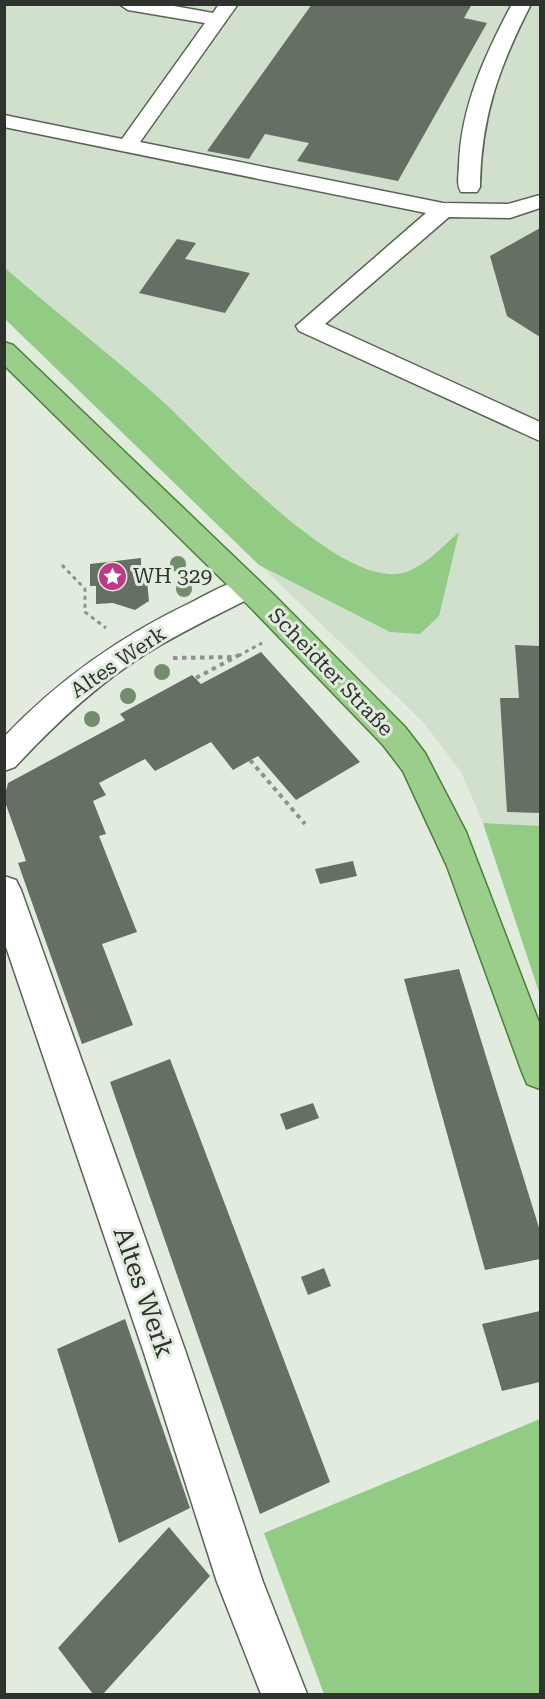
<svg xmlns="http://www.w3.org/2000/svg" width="545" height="1699" font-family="'Roboto Serif',serif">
<rect width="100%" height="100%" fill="#e1ebde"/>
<path fill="#d1e0cd" d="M4,5H540V826L483,823L461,772L424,723L5,319Z"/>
<g fill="#92cb83">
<path d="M5,268C55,312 109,353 158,397C208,442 329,579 396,574C419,573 443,546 459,532L439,616L420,634L390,632L259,565L5,319Z"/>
<path d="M483,823L540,826V995Z"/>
<path d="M540,1419V1694H324L264,1533Z"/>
</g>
<g fill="#666f64">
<path d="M312,4H472L464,18L487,23L398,181L297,161L309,143L265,134L249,159L207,151Z"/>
<path d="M540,228V337L507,316L490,256Z"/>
<path d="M177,239L196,243L185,259L250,273L225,313L139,293Z"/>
<path d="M141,558V581H147L149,601L135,610L113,603L96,604V586H90V564Z"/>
<path d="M515,645L540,646V813L507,812L500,698H519Z"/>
<path d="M261,652L360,762L296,800L258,756L233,770L211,742L155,771L145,759L99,783L106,795L93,801L106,834L99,836L137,932L102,944L133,1025L82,1044L18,863L26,861L4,799L8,783L125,720L120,714L192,675L201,684Z"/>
<path d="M353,861L357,876L320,884L315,869Z"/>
<path d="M459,969L540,1231V1259L485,1270L404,979Z"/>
<path d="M170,1059L330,1482L260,1514L110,1082Z"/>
<path d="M313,1103L319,1118L286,1130L280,1114Z"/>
<path d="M324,1268L331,1286L308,1295L301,1277Z"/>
<path d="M540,1311V1382L502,1391L482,1324Z"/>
<path d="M125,1319L190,1508L119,1543L57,1349Z"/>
<path d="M169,1527L210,1576L103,1694H93L58,1648Z"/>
</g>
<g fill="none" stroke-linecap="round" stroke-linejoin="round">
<defs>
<g id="minor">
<path d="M119,4H163L213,13L219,4H238L140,142L443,203L508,204L540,195V208L510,218L449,217L325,324L540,422V441L299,331L296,326L426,213L4,127V115L122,139L205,23L128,10Z"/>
<path d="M512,4H531C499,67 481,116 480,187L477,192H461C456,184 459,174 459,165C461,106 485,55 512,4Z"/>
<path d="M248,577L258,580L262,587L258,594C220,614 180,632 144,655C95,686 54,725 15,767L4,771V737C59,679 122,635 194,601C211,592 229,582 248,577Z"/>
<path d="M4,876L16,880L21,890L185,1350L263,1582L307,1694H261L217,1582L143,1350L4,941Z"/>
</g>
<path id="major" d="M4,342L13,345L273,594L405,727L425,753L466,832L540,1025V1089L527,1084L522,1072L447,866L403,771L383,745L253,610L4,365Z"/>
</defs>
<use href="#minor" stroke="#5a6257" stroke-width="3"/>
<use href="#major" stroke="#4a8138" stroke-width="3"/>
<g stroke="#8c938a" stroke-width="3" stroke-dasharray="4 4" stroke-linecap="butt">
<path d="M62,565L85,589V612L106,628"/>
<path d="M238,656L262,643"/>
</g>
<g stroke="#8c938a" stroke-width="4" stroke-dasharray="4.5 4.5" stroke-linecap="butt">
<path d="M173,658L235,657"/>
<path d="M196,678L241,654"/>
<path d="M250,760L305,824"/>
</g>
<use href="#minor" fill="#fff" fill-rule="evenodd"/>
<use href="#major" fill="#9bcd8b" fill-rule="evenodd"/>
</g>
<g fill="#738c6b">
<circle cx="178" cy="564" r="8"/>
<circle cx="184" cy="589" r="8"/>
<circle cx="162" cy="672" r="8"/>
<circle cx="128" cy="696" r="8"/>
<circle cx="92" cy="719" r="8"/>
</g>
<defs>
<symbol id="sight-disc" viewBox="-11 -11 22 22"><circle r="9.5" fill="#bc3b85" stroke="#e1ebde"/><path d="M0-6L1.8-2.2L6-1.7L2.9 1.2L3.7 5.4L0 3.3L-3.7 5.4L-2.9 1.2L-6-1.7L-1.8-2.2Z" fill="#fff"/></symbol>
</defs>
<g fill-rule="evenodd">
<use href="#sight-disc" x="96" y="560" width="33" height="33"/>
</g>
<g text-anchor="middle" stroke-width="6" stroke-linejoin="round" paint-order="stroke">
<g font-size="21" fill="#2f332e" stroke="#e1ebde" text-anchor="start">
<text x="133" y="583">WH 329</text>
</g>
<g font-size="21" fill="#2f332e" stroke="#e1ebde">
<text transform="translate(118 662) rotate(-34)" y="7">Altes Werk</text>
<text transform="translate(331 672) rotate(46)" y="7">Scheidter Straße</text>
</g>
<g font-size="26" fill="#2f332e" stroke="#e1ebde">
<text transform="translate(144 1292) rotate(71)" y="9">Altes Werk</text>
</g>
</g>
<rect width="545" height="1699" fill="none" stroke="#2f332e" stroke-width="12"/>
</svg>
